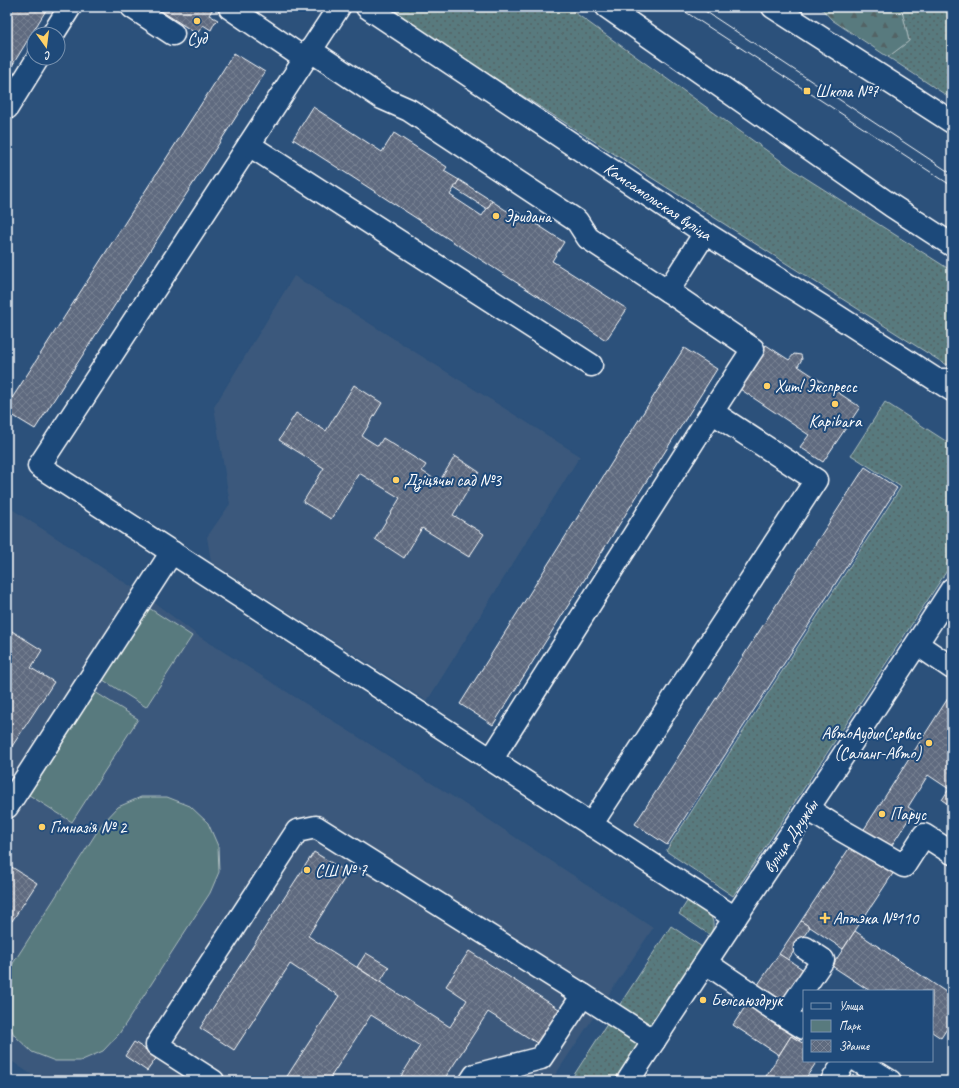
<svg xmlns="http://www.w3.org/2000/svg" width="959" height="1088" font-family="Caveat,sans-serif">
<defs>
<pattern id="grass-dots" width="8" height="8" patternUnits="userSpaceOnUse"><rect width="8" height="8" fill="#587a7e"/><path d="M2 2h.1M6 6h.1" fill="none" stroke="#526365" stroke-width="1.8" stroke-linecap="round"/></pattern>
<pattern id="forest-firs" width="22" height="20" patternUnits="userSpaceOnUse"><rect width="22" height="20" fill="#587a7e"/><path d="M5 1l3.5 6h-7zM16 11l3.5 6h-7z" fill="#526365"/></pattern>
<pattern id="building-cross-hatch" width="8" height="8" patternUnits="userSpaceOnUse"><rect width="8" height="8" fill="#5f6b7f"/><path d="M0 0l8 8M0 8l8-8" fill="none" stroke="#778192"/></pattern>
</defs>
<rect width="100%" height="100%" fill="#2c517b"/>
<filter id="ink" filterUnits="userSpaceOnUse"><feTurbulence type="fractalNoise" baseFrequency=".025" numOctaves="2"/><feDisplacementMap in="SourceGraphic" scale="8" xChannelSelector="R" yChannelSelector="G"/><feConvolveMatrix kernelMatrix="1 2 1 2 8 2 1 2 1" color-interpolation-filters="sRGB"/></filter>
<g filter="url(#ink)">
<g fill="#3b597c">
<path d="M294,276L580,456L427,701L211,562L207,537L230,504L214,407Z"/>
<path d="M7,506L144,595L200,637L477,812L653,928L551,1081H41L7,1058Z"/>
</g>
<g fill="url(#grass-dots)" stroke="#acbcbe">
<path d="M389,7H567L798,173L952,271V365L945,364L913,344L446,47Z"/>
<path d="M901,7H952V99L888,57L909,41Z"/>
<path d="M885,402L952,445V563L733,896L666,851L901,487L851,455Z"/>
<path d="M688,900C701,908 721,916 710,935L679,914Z"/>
<path d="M671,926L702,947L614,1081H570Z"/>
</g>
<path fill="url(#forest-firs)" stroke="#acbcbe" d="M820,7H901L909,41L888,57L832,20Z"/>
<g fill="#587a7e" stroke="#acbcbe">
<path d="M149,608L192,636L146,707L103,680Z"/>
<path d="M95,692L138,719L72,822L29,795Z"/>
<path d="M141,797H167L190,806L208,823L218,846L219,872L210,893L119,1034L103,1051L80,1061H55L32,1052L14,1035L7,1020V977L12,965L102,824L118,807Z"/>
</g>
<g fill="url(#building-cross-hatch)" stroke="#fff">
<path d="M7,7H48L7,74Z"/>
<path d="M155,7H214L209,15L218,20L216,22H215L211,30L203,25L197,34Z"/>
<path d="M234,53L265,72L35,429L7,412V406Z"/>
<path d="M313,107L382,152L394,133L447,167L444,171L459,180L450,195L482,216L492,201L507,211L510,207L564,242L552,261L627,309L606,340L293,139Z"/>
<path d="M459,180L492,201L487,209L454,188Z"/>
<path d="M766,345L789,360L794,354L801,355L802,359L798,366L860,407L823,462L800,447L809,435L737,387Z"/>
<path d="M684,348L717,369L493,725L460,704Z"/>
<path d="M354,385L382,403L362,436L378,446L383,438L426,465L422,471L439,482L455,456L479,472L453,515L484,534L469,557L422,528L404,558L375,539L400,498L359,473L331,519L303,502L324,468L279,440L296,413L326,431Z"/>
<path d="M865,467L897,488L667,845L635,824Z"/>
<path d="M7,628L42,650L31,668L54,682L7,754Z"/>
<path d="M952,692V784L949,789L928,775L908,807L914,811L888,851L861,834Z"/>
<path d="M952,784V807L942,800Z"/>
<path d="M852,844L894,872L843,949L801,921Z"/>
<path d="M314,852L348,873L308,936L450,1027L467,1000L446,986L469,951L562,1011L540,1045L488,1012L443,1081H398L420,1046L371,1015L328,1081H284L339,996L290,964L234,1050L200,1028Z"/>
<path d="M7,864L37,883L12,921L7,918Z"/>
<path d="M801,921L810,927L788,960L779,954Z"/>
<path d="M855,931L952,996V1021L941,1038L932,1032V991H870L832,966Z"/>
<path d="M366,953L389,967L380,982L357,967Z"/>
<path d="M779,954L804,970L780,1006L755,989Z"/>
<path d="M749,1001L803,1036L799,1041L791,1036L779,1055L733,1025Z"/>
<path d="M791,1036L804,1044V1061H817L804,1081H763Z"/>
<path d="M134,1042L157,1057L147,1071L125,1056Z"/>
</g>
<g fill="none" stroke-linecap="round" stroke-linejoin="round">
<defs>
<g id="minor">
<path d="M132,7L173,34"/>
<path d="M339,7L39,466L735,918"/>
<path d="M367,7L705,233L831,312L952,390"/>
<path d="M230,8L305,59"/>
<path d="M53,34L70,7"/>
<path d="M310,50L382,98L409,110L577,221L588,238L668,291"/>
<path d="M7,108L38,58"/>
<path d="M249,145L591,365"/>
<path d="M917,644L952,668"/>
<path d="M491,760L712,412L753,349L668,291L705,233"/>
<path d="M7,807L172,552"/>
<path d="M808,809L843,831L904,866L924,835L952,853"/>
<path d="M591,825L816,480L712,412"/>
<path d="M706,963L778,1012L804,1028"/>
<path d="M785,1016L823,960L805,948"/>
<path d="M858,1061L890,1081"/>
<path d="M213,1081L157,1045L297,831L316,827L583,995"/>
<path d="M471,1081L475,1075L541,1058L583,995L654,1041"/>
<path d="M628,1081C734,916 846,755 952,589"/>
<path d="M832,1081L845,1061"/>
</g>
<g id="major">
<path d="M607,7L892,206L952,245"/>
<path d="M773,7L952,122"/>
<path d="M937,380H952"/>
</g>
</defs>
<use href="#minor" stroke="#fff" stroke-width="25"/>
<use href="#major" stroke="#fff" stroke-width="25"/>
<use href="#minor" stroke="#1f4a7a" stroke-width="22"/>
<use href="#major" stroke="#1f4a7a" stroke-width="22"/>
<g stroke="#fff" stroke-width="1">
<path d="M678,7L952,186"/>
<path d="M699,7L952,174"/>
</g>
</g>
</g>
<g fill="#ffd166" stroke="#1f4a7a" stroke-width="1.5">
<circle cx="197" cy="21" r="4"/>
<rect x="803" y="87" width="8" height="8" rx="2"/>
<circle cx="496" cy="216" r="4"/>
<circle cx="767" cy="386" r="4"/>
<circle cx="835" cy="404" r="4"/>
<circle cx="396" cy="480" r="4"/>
<circle cx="929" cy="743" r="4"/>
<circle cx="882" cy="814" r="4"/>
<circle cx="42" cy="827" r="4"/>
<circle cx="307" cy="870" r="4"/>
<path d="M823 912h4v4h4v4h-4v4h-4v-4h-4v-4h4z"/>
<circle cx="703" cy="1000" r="4"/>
</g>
<g text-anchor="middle" stroke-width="4" stroke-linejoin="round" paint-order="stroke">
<g font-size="17" fill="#fff" stroke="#1f4a7a" text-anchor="start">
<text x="197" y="44" text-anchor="middle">Суд</text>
<text x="815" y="97">Школа №7</text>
<text x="504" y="222">Эридана</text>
<text x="775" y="392">Хит! Экспресс</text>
<text x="835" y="427" text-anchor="middle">Kapibara</text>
<text x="404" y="486">Дзіцячы сад №3</text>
<text x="921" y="739" text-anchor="end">АвтоАудиоСервис<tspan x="921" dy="20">(Саланг-Авто)</tspan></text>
<text x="890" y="820">Парус</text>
<text x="50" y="833">Гімназія № 2</text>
<text x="315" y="876">СШ № 7</text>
<text x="833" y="924">Аптэка №110</text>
<text x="711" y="1006">Белсаюздрук</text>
</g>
<g font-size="17" fill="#fff" stroke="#1f4a7a">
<text transform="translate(658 201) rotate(34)" y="6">Камсамольская вуліца</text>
<text transform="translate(790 836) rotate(-56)" y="6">вуліца Дружбы</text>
</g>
</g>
<rect width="959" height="1088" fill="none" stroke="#1f4a7a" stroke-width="24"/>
<rect x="12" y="12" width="935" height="1064" fill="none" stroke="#fff" stroke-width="1.5" filter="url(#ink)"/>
<rect x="803" y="990" width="130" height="72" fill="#1f4a7a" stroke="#7992af"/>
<rect x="811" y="1003" width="20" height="6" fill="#1f4a7a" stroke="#7992af"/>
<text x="839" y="1010" font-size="12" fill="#ffffff">Улица</text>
<rect x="811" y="1020" width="20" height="12" fill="#587a7e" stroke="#7992af"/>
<text x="839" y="1030" font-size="12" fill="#ffffff">Парк</text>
<rect x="811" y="1040" width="20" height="12" fill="url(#building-cross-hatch)" stroke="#7992af"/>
<text x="839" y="1050" font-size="12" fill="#ffffff">Здание</text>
<g transform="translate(46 46) rotate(166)"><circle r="19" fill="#1f4a7a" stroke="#7992af"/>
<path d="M0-3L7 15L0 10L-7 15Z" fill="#ffd166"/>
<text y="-6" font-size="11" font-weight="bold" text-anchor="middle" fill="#ffffff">С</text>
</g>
</svg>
